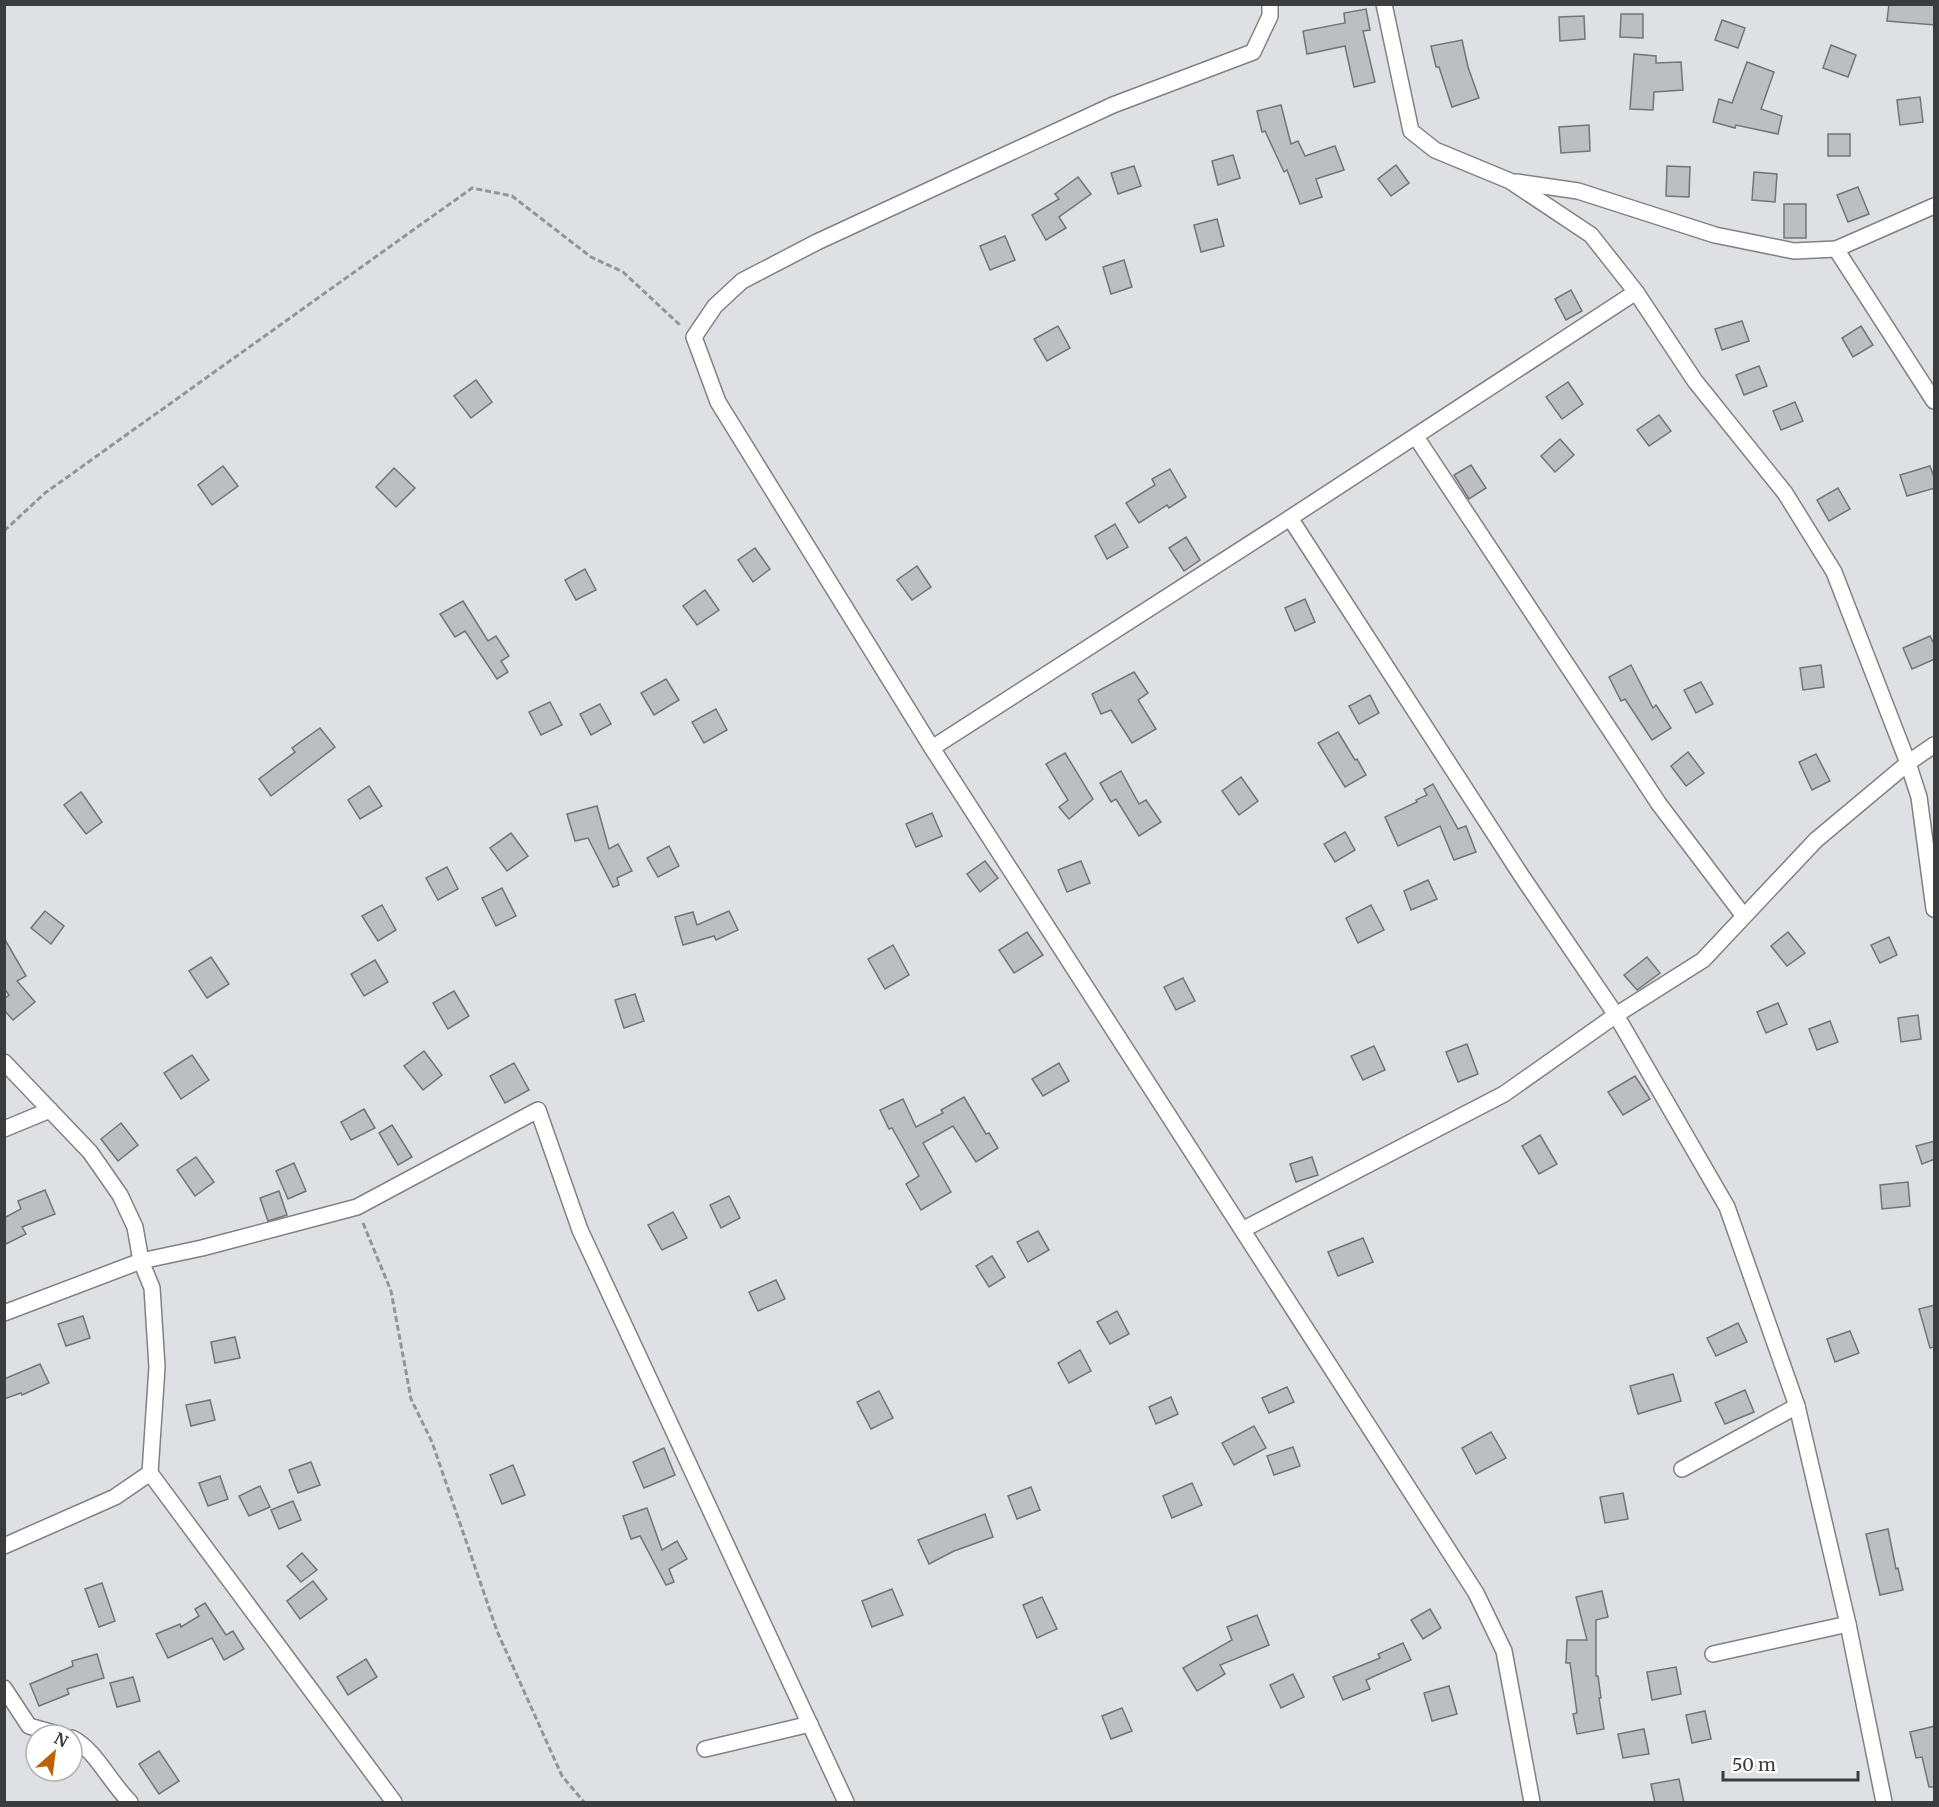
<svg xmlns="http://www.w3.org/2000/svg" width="1939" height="1807" font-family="Merriweather,serif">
<rect width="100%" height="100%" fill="#dee0e3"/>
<g fill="#bcbec1" stroke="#737477" stroke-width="1.5">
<path d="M1889,4H1935V25L1887,21Z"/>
<path d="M1366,9L1370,30L1363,31L1375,82L1354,87L1345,46L1307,54L1303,31L1345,23L1344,13Z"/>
<path d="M1621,14H1643V38L1620,37Z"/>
<path d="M1584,16L1585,39L1560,41L1559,17Z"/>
<path d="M1722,20L1745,28L1738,48L1715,40Z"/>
<path d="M1462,40L1468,67L1479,98L1452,107L1439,67H1436L1431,46Z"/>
<path d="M1831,45L1856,55L1848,77L1823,68Z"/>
<path d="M1634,54L1656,56V63L1681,62L1683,90L1654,92L1653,110L1630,109Z"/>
<path d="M1747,62L1774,72L1761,109L1782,116L1778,134L1736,125L1735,128L1713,122L1719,99L1732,103Z"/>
<path d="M1920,97L1923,122L1900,125L1897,100Z"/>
<path d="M1281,105L1291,144L1298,141L1305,156L1335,146L1344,170L1316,179L1322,197L1300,204L1287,170L1284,172L1265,131L1262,132L1257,111Z"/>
<path d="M1589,125L1590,151L1561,153L1559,127Z"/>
<rect x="1828" y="134" width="22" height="22"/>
<path d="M1233,155L1240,178L1218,185L1212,161Z"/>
<path d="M1396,165L1409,183L1391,196L1378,179Z"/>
<path d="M1134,166L1141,186L1118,194L1111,173Z"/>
<path d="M1667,166L1690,167L1689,197L1666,196Z"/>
<path d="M1754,172L1777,174L1775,202L1752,200Z"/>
<path d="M1078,177L1091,194L1059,217L1066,228L1046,240L1032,215L1059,199L1055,194Z"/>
<path d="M1858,187L1869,214L1848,222L1837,195Z"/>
<rect x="1784" y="204" width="22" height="34"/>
<path d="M1217,219L1224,246L1201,252L1194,225Z"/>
<path d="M1005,236L1015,260L990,270L980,246Z"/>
<path d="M1124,260L1132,287L1111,294L1103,267Z"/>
<path d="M1571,290L1582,311L1566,320L1555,299Z"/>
<path d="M1742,321L1749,341L1722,350L1715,329Z"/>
<path d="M1058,326L1070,348L1047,361L1034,339Z"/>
<path d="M1861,326L1873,345L1853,357L1842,338Z"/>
<path d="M1759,366L1767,386L1744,395L1736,375Z"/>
<path d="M476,380L492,402L471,418L454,396Z"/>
<path d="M1568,382L1583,404L1562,419L1546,397Z"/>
<path d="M1795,402L1803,421L1781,430L1773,411Z"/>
<path d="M1659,415L1671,431L1649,446L1637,430Z"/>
<path d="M1560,439L1574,455L1555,472L1541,456Z"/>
<path d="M1471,465L1486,488L1469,499L1454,475Z"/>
<path d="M223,466L238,486L212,505L198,485Z"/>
<path d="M1930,466L1935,480V488L1907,496L1900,475Z"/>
<path d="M394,468L415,488L396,507L376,487Z"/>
<path d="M1170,469L1186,497L1169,508L1167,505L1139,523L1126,503L1155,485L1152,479Z"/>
<path d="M1838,488L1850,509L1829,521L1817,500Z"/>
<path d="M1115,524L1128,547L1107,559L1095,536Z"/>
<path d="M1186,537L1200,560L1184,571L1169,548Z"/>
<path d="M755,548L770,569L753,582L738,560Z"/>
<path d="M917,566L931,587L912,600L897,580Z"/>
<path d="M585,569L596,590L576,600L565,580Z"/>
<path d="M705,590L719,610L697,625L683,606Z"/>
<path d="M1305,599L1315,622L1295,631L1285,608Z"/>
<path d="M463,601L488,641L496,636L509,656L501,661L508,672L497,679L465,631L455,637L440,614Z"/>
<path d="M1930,636L1935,646V659L1912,669L1903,648Z"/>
<path d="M1631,665L1653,708L1656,705L1671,728L1652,740L1625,699L1621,701L1609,677Z"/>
<path d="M1821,665L1824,687L1803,690L1800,668Z"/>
<path d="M1134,672L1148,693L1138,700L1156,729L1132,743L1111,710L1101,714L1092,694Z"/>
<path d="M666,679L679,700L654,715L641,693Z"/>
<path d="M1701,682L1713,704L1696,713L1684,690Z"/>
<path d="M1370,695L1379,713L1359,724L1349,706Z"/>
<path d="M550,702L562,725L541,735L529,712Z"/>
<path d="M600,704L611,724L591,735L580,714Z"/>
<path d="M716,709L727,730L704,743L692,722Z"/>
<path d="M320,728L335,747L271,796L259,779L295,752L292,748Z"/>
<path d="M1338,732L1355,760L1357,759L1366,775L1345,787L1318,743Z"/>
<path d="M1688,752L1704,773L1686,786L1671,766Z"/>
<path d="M1065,753L1093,799L1069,819L1059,807L1068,800L1046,764Z"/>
<path d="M1816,754L1830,781L1812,790L1799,762Z"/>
<path d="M1121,771L1139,804L1146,800L1161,822L1139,836L1116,799L1111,802L1100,783Z"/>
<path d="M1241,777L1258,801L1239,815L1222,791Z"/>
<path d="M1433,784L1458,829L1466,826L1476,852L1454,860L1440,826L1398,846L1385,817L1417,802L1416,800L1427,795L1424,789Z"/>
<path d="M369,786L382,806L360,819L348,800Z"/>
<path d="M81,792L102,822L86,834L64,805Z"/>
<path d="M597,806L609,849L618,844L632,871L617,878L619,885L613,887L588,838L575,841L567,814Z"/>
<path d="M932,813L942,836L916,847L906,824Z"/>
<path d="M1345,832L1355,850L1335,862L1324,844Z"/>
<path d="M511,833L528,856L507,871L490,848Z"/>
<path d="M669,846L679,866L658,877L647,858Z"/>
<path d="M985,861L998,878L980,892L967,874Z"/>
<path d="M1081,861L1090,883L1067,892L1058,870Z"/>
<path d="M447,867L458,889L438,900L426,878Z"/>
<path d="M1428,880L1437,899L1411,910L1404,891Z"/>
<path d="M502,888L516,916L496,926L482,898Z"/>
<path d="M382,905L396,930L378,941L362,916Z"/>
<path d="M1371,905L1384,930L1358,943L1346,918Z"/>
<path d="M45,911L64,926L51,944L31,928Z"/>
<path d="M729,911L738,930L716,940L714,936L683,945L675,917L693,912L697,925Z"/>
<path d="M1027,932L1043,955L1014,973L999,950Z"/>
<path d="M1788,932L1805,953L1787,966L1771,946Z"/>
<path d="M1889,937L1897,955L1880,963L1871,945Z"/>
<path d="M4,938L26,976L17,981L35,1002L13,1020L4,1010V999L9,995L4,988Z"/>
<path d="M893,945L909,975L885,989L868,959Z"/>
<path d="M211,957L229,984L207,998L189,971Z"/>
<path d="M1647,957L1660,973L1637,990L1624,975Z"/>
<path d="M375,960L388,982L364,996L351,974Z"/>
<path d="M1183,978L1195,1001L1176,1010L1164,987Z"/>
<path d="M454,991L469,1016L448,1029L433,1003Z"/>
<path d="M635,994L644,1021L624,1028L615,1000Z"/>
<path d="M1778,1003L1787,1024L1766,1033L1757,1012Z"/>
<path d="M1918,1015L1921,1039L1901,1042L1898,1018Z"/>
<path d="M1830,1021L1838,1042L1817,1050L1809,1029Z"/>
<path d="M1467,1044L1478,1074L1458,1082L1446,1052Z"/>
<path d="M1374,1046L1385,1070L1363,1080L1351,1056Z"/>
<path d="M424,1051L442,1075L423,1090L404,1066Z"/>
<path d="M192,1055L209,1080L181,1099L164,1073Z"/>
<path d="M514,1063L529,1090L505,1103L490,1076Z"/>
<path d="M1059,1063L1069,1081L1043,1096L1032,1079Z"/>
<path d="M1635,1076L1650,1099L1623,1115L1608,1092Z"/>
<path d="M964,1097L986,1134L989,1133L998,1148L976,1162L953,1126L923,1143L951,1192L921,1210L906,1184L919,1176L892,1128L889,1129L880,1110L903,1099L916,1127L943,1113L941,1110Z"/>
<path d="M364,1109L375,1128L351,1140L341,1122Z"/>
<path d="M121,1123L138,1145L118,1161L101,1139Z"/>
<path d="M392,1125L412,1157L398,1165L379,1133Z"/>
<path d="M1540,1135L1557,1164L1539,1174L1522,1146Z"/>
<path d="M1935,1141V1159L1922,1164L1916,1146Z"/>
<path d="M196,1157L214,1182L195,1196L177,1170Z"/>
<path d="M1312,1157L1318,1175L1296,1182L1290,1164Z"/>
<path d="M294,1163L306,1191L288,1199L276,1171Z"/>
<path d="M1908,1182L1910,1206L1882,1209L1880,1185Z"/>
<path d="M45,1190L55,1214L22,1227L26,1234L4,1245V1218L21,1209L18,1201Z"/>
<path d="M279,1191L287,1215L268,1221L260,1198Z"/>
<path d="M729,1196L740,1218L721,1228L710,1205Z"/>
<path d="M673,1212L687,1238L662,1250L648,1225Z"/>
<path d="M1038,1231L1049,1250L1028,1262L1017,1242Z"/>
<path d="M1363,1238L1373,1262L1338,1276L1328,1252Z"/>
<path d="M992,1256L1005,1277L989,1287L976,1266Z"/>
<path d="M776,1280L785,1299L758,1311L749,1292Z"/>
<path d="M1935,1305V1347L1930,1348L1919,1309Z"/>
<path d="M1117,1311L1129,1334L1110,1344L1097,1322Z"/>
<path d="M83,1316L90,1338L66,1346L58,1324Z"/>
<path d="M1738,1323L1747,1342L1716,1356L1707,1338Z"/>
<path d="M1850,1331L1859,1353L1835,1362L1827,1339Z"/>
<path d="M235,1337L240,1358L215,1363L211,1342Z"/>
<path d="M1080,1350L1091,1371L1069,1383L1058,1363Z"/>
<path d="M40,1364L49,1383L22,1395L21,1393L4,1399V1379Z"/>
<path d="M1673,1374L1681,1401L1638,1414L1630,1386Z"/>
<path d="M1287,1387L1294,1402L1269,1413L1262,1398Z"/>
<path d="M1745,1390L1754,1412L1725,1424L1715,1403Z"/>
<path d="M879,1391L893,1418L871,1429L857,1402Z"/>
<path d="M1171,1397L1178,1414L1156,1424L1149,1407Z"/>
<path d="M210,1400L215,1420L191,1426L186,1405Z"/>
<path d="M1254,1426L1266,1448L1234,1465L1222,1443Z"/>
<path d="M1491,1432L1506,1458L1476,1474L1462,1448Z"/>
<path d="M1293,1447L1300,1466L1274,1475L1267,1456Z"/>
<path d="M664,1448L675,1475L644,1488L633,1462Z"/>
<path d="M311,1462L320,1485L298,1493L289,1470Z"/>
<path d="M513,1465L525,1495L502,1504L490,1475Z"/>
<path d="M220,1476L228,1499L208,1506L199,1483Z"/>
<path d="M1192,1483L1202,1505L1172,1518L1163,1496Z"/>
<path d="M260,1486L270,1507L249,1516L239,1496Z"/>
<path d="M1031,1487L1040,1510L1017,1519L1008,1496Z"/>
<path d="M1623,1493L1628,1519L1605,1523L1600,1497Z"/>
<path d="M293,1501L301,1520L279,1529L271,1510Z"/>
<path d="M647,1508L662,1550L677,1541L687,1559L669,1569L674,1582L666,1585L640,1536L631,1539L623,1516Z"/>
<path d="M985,1514L993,1537L954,1551L929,1564L918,1540Z"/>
<path d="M1888,1529L1896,1569L1898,1568L1903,1590L1880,1595L1866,1534Z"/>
<path d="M302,1553L317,1570L301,1582L287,1566Z"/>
<path d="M313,1581L327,1599L300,1619L287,1601Z"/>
<path d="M102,1583L115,1621L99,1627L85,1589Z"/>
<path d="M892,1589L903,1615L872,1627L862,1601Z"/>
<path d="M1602,1591L1608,1617L1596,1620V1676H1598L1601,1698H1599L1604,1729L1577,1734L1573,1714L1577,1713L1570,1663H1566L1567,1640H1587L1576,1597Z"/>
<path d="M1042,1597L1057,1629L1037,1638L1023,1605Z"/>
<path d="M205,1603L226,1635L233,1631L244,1649L224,1660L212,1638L168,1658L156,1634L180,1624L181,1627L199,1616L195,1609Z"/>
<path d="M1430,1609L1441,1628L1423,1639L1411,1620Z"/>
<path d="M1257,1615L1269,1645L1220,1665L1225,1674L1197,1691L1183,1668L1232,1640L1227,1627Z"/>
<path d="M1403,1643L1411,1660L1366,1680L1370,1689L1343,1700L1333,1677L1380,1658L1378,1654Z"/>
<path d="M97,1654L104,1678L67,1689L69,1694L39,1706L30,1684L73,1666L72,1661Z"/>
<path d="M366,1659L377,1677L348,1695L337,1677Z"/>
<path d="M1676,1667L1681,1694L1652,1700L1647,1672Z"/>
<path d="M1293,1674L1304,1697L1281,1708L1270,1685Z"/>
<path d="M133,1677L140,1701L117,1707L110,1683Z"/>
<path d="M1449,1686L1457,1714L1432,1721L1424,1693Z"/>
<path d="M1122,1708L1132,1731L1111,1739L1102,1716Z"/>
<path d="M1705,1711L1711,1739L1692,1743L1686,1715Z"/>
<path d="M1935,1726V1787H1929L1922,1757L1916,1758L1910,1732Z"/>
<path d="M1644,1729L1649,1754L1623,1758L1618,1734Z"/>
<path d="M159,1751L179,1781L159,1794L139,1764Z"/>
<path d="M1679,1779L1684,1803H1655L1651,1784Z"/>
</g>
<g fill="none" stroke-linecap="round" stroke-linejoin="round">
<defs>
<g id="street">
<path d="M1270,4V16L1253,52L1113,105L817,242L742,281L715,306L694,337L718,402L932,748L1476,1593L1504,1651L1532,1802"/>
<path d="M1384,4L1411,131L1435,150L1510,181L1591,235L1636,292L1695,381L1785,493L1834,572L1908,763L1919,797L1934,909"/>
<path d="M1516,182L1578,191L1715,235L1794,251L1836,249L1934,206"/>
<path d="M1836,249L1934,401"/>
<path d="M1416,437L1659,804L1743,915"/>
<path d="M1290,518L1521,875L1616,1015L1727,1207L1797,1406L1848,1624L1884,1802"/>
<path d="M932,748L1290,518L1636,292"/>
<path d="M4,1062L90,1152L120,1195L135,1227L141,1261L152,1288L157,1367L150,1473L115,1497L4,1546"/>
<path d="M4,1129L50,1110"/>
<path d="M1244,1229L1504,1094L1616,1015L1703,960L1816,840L1908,763L1934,745"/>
<path d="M4,1313L141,1261L202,1248L357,1207L538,1110L580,1230L846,1802"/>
<path d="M1682,1469L1797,1406"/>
<path d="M150,1473L394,1802"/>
<path d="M1713,1654L1848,1624"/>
<path d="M4,1688L29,1726L61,1735"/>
<path d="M72,1738C95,1749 111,1784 130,1802"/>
<path d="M705,1749L810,1724"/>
</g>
</defs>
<use href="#street" stroke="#808184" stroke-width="18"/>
<g stroke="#929496" stroke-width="3" stroke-dasharray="6 3" stroke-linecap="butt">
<path d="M4,531L45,493L472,188L512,196L591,257L623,272L681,326"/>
<path d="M363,1223L391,1291L411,1399L432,1442L497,1631L562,1776L584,1802"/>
</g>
<use href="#street" stroke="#fff" stroke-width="15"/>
</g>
<rect width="1939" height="1807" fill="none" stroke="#3b3c3d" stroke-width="12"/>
<g transform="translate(54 1753) rotate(28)"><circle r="28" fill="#ffffff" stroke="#b1b1b1" stroke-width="1.5"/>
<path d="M0-4.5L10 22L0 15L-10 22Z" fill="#bd6305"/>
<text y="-9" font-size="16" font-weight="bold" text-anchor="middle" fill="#3b3c3d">N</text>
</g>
<path d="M1723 1771v9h135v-9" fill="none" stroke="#3b3c3d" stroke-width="3"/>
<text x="1732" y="1771" font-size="18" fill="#3b3c3d" stroke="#ffffff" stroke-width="4.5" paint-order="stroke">50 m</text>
</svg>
